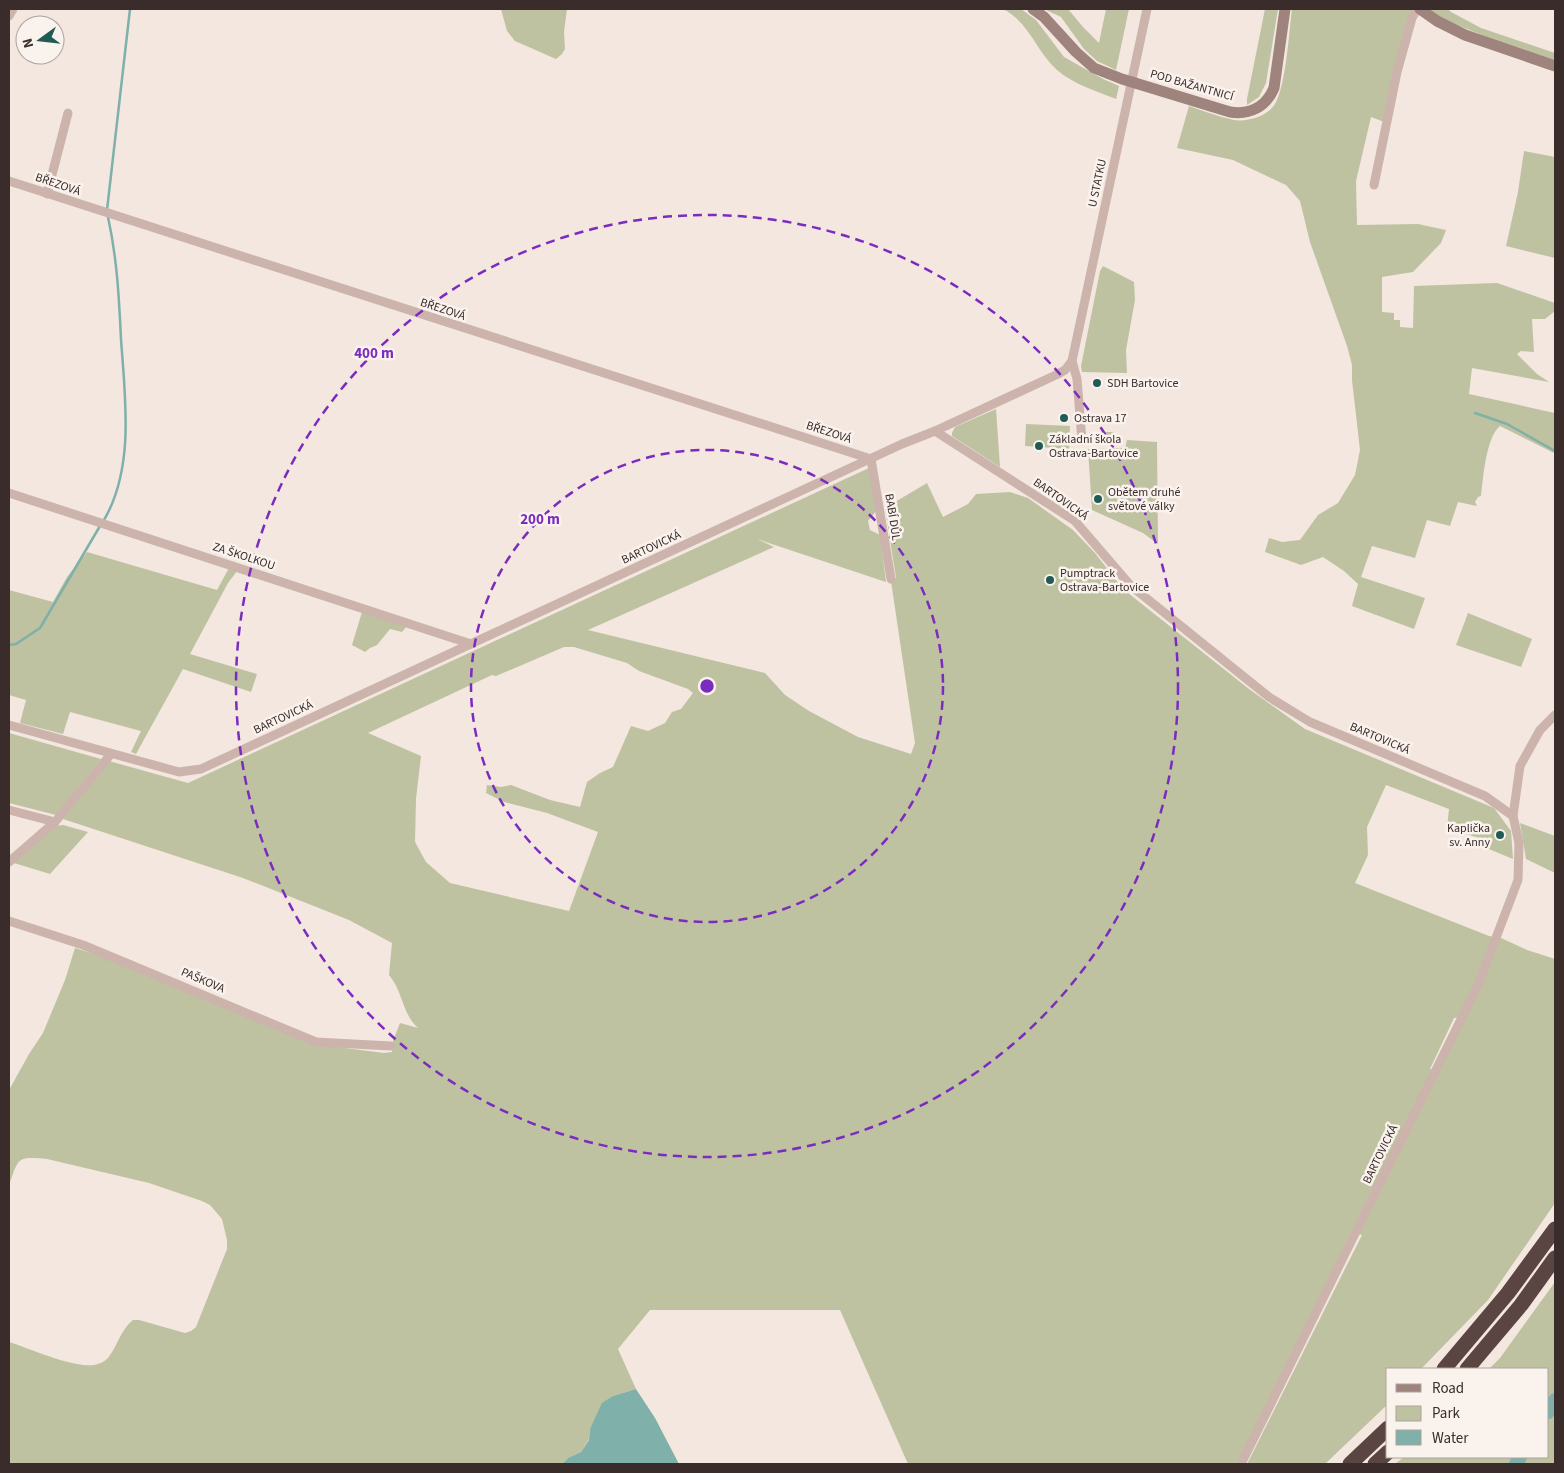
<svg xmlns="http://www.w3.org/2000/svg" width="1564" height="1473" font-family="'Source Sans 3',sans-serif">
<rect width="100%" height="100%" fill="#f3e7e0"/>
<g fill="#bec2a0" fill-rule="evenodd">
<path d="M501,9H567L564,32L565,49L562,54L556,59L515,41L507,31Z"/>
<path d="M1003,9H1021L1036,20L1064,57L1103,79L1119,86L1116,99C1096,91 1073,84 1057,70C1036,51 1029,22 1003,9Z"/>
<path d="M1044,9H1068L1083,27L1099,43L1106,9H1129L1116,70L1097,61L1084,49L1061,17Z"/>
<path d="M1265,9H1278L1266,83L1259,97L1247,105V99Z"/>
<path d="M1292,9L1411,10L1387,123L1371,117L1356,181L1357,225L1418,224L1446,230L1441,243L1413,272L1382,277V312L1394,313V320H1400V327L1413,328L1414,286L1497,283L1555,303V311L1545,319H1532L1534,352L1521,351L1517,354L1537,374L1549,382L1472,368L1469,394L1555,413L1554,453L1500,426C1486,437 1483,479 1481,496L1478,497L1475,502L1477,506L1458,502L1450,526L1427,520L1415,558L1372,546L1361,577L1425,598L1414,629L1352,606L1358,584L1344,571L1323,557L1301,565L1265,552L1269,538L1282,542L1300,540L1318,515L1338,503L1355,475L1360,450L1352,380V365L1347,346L1310,242L1300,201L1286,185L1233,160L1177,148L1189,106C1204,111 1219,117 1234,120C1248,122 1268,116 1275,104C1286,85 1289,32 1292,9Z"/>
<path d="M1430,9H1448L1451,12L1481,28L1555,53V61L1519,50L1440,18Z"/>
<path d="M1524,151L1555,157V258L1506,246L1518,192Z"/>
<path d="M1103,266L1134,282L1135,300L1126,350L1127,373L1082,372L1081,366L1100,271Z"/>
<path d="M996,409L1000,467L952,436V433L955,427Z"/>
<path d="M1026,424L1070,426L1069,449L1025,446Z"/>
<path d="M1089,432H1114L1115,442L1090,443Z"/>
<path d="M1127,440L1157,442L1158,544L1143,533L1092,510L1088,449L1125,448Z"/>
<path d="M869,468L876,511L868,521L870,530L880,535L886,582L757,539L774,547L588,630L765,673L785,695L809,711L858,737L911,754L915,743L891,581L896,578L885,508L927,483L943,517L968,504L976,494L1010,492L1028,498L1073,530L1095,553L1123,589L1249,689L1305,729L1494,808L1511,831L1513,859L1479,845L1482,839L1447,828L1449,809L1386,785L1367,827L1368,855L1355,883L1489,936L1501,938L1527,950L1555,959V1203L1488,1300L1421,1369H1388V1404L1325,1464H1247L1362,1235L1351,1232L1240,1464H908L840,1310H650L618,1349L636,1389L613,1396L590,1429L589,1439L581,1452L568,1458L562,1464H9V1342C31,1349 73,1368 94,1365C99,1364 104,1362 108,1358C117,1347 121,1329 133,1320H139L185,1333L191,1331L196,1327L227,1249V1240L222,1219L210,1205L202,1201L149,1183L47,1159C16,1156 19,1158 9,1185V1090L29,1054L43,1033L65,980L75,948L104,957L313,1044L384,1053L392,1052L393,1041L400,1023L418,1028C402,1014 403,991 389,975L392,943L349,920L243,878L63,819L109,761L188,783ZM564,647H574L627,663L639,671L688,689L693,693L681,709L672,712L665,723L648,731L631,726L613,767L600,773L587,782L580,807L550,800L511,785L501,787L487,785L486,793L504,802L547,813L598,832L569,911L450,883L426,862L415,842L416,799L421,756L368,733L492,675L496,676ZM1463,1017L1439,1072L1430,1069L1454,1018Z"/>
<path d="M87,552L217,590L229,568L237,571L228,583L190,654L257,674L251,692L183,669L136,754L131,752L141,731L70,712L63,734L20,723L26,700L9,695V590L53,602L67,577Z"/>
<path d="M362,612L407,626L402,632L390,629L377,645L370,648L365,652L352,645Z"/>
<path d="M1468,613L1532,639L1521,667L1456,645Z"/>
<path d="M9,733L101,759L56,815L9,803Z"/>
<path d="M1520,823L1555,836V873L1526,859Z"/>
<path d="M63,825L88,832L50,874L14,863L55,826Z"/>
<path d="M1555,1282V1464H1395L1404,1457H1548V1369H1489L1500,1358Z"/>
</g>
<path fill="#7fb0a9" d="M636,1389L655,1418L679,1464H562L568,1458L581,1452L589,1440L590,1429L602,1403L613,1396Z"/>
<g fill="none" stroke-linecap="round" stroke-linejoin="round">
<g stroke="#7fb0a9" stroke-width="2.5">
<path d="M107,210L130,9"/>
<path d="M1475,413L1507,424L1555,451"/>
<path d="M104,520C135,467 125,397 121,339C119,297 117,258 108,217"/>
<path d="M9,645L16,644L40,628L100,526"/>
</g>
<g stroke="#7fb0a9" stroke-width="14">
<path d="M1548,1412L1555,1400"/>
<path d="M1516,1464L1520,1457"/>
</g>
<g stroke="#ccb4ac" stroke-width="9">
<path d="M9,16L13,9"/>
<path d="M9,181L871,459L891,579"/>
<path d="M1374,185L1397,72L1412,18L1417,9"/>
<path d="M47,194L68,113"/>
<path d="M1072,361L1077,379L1082,441"/>
<path d="M935,431L1058,374L1065,370L1072,361L1147,9"/>
<path d="M9,493L471,644"/>
<path d="M9,725L179,772L201,769L902,444L935,431L1075,521L1130,585L1269,697L1310,722L1485,796L1513,816"/>
<path d="M9,810L55,822"/>
<path d="M9,862L55,822L111,754"/>
<path d="M9,921L83,945L316,1042L391,1046"/>
<path d="M1241,1464L1478,985L1518,880L1519,843L1513,816L1520,766L1540,730L1555,715"/>
</g>
<g stroke="#9f837d" stroke-width="11">
<path d="M1033,9L1044,17L1076,52L1094,68L1122,79L1230,112C1250,115 1266,107 1274,88L1285,9"/>
<path d="M1420,9L1437,21L1465,35L1555,66"/>
</g>
<g stroke="#5a4542" stroke-width="15">
<path d="M1444,1369L1508,1293L1555,1229"/>
<path d="M1467,1369L1521,1305L1555,1258"/>
<path d="M1350,1464L1388,1428"/>
<path d="M1375,1464L1388,1452"/>
</g>
</g>
<g fill="none" stroke="#7b2cbf" stroke-width="2.5" stroke-dasharray="9 6">
<circle cx="707" cy="686" r="236"/>
<circle cx="707" cy="686" r="471"/>
</g>
<g fill="#205b54" stroke="#faf2ed" stroke-width="2">
<circle cx="1097" cy="383" r="5"/>
<circle cx="1064" cy="418" r="5"/>
<circle cx="1039" cy="446" r="5"/>
<circle cx="1098" cy="499" r="5"/>
<circle cx="1050" cy="580" r="5"/>
<circle cx="1500" cy="835" r="5"/>
</g>
<g text-anchor="middle" stroke-width="5" stroke-linejoin="round" paint-order="stroke">
<g font-size="12" fill="#3a2c2b" stroke="#faf2ed">
<text transform="translate(1192 85) rotate(16)" y="4">POD BAŽANTNICÍ</text>
<text transform="translate(1097 183) rotate(-78)" y="4">U STATKU</text>
<text transform="translate(58 184) rotate(19)" y="4">BŘEZOVÁ</text>
<text transform="translate(443 309) rotate(18)" y="4">BŘEZOVÁ</text>
<text transform="translate(829 432) rotate(18)" y="4">BŘEZOVÁ</text>
<text transform="translate(1061 499) rotate(35)" y="4">BARTOVICKÁ</text>
<text transform="translate(893 517) rotate(81)" y="4">BABÍ DŮL</text>
<text transform="translate(651 547) rotate(-25)" y="4">BARTOVICKÁ</text>
<text transform="translate(244 556) rotate(18)" y="4">ZA ŠKOLKOU</text>
<text transform="translate(283 717) rotate(-25)" y="4">BARTOVICKÁ</text>
<text transform="translate(1380 738) rotate(23)" y="4">BARTOVICKÁ</text>
<text transform="translate(203 980) rotate(23)" y="4">PAŠKOVA</text>
<text transform="translate(1380 1154) rotate(-64)" y="4">BARTOVICKÁ</text>
</g>
<g font-size="12" fill="#3a2c2b" stroke="#faf2ed" text-anchor="start">
<text x="1107" y="387">SDH Bartovice</text>
<text x="1074" y="422">Ostrava 17</text>
<text x="1049" y="443">Základní škola<tspan x="1049" dy="14">Ostrava-Bartovice</tspan></text>
<text x="1108" y="496">Obětem druhé<tspan x="1108" dy="14">světové války</tspan></text>
<text x="1060" y="577">Pumptrack<tspan x="1060" dy="14">Ostrava-Bartovice</tspan></text>
<text x="1490" y="832" text-anchor="end">Kaplička<tspan x="1490" dy="14">sv. Anny</tspan></text>
</g>
</g>
<circle cx="707" cy="686" r="8" fill="#7b2cbf" stroke="#faf2ed" stroke-width="2.5"/>
<g font-size="15" text-anchor="middle" font-weight="bold" fill="#7b2cbf" stroke="#faf2ed" stroke-width="5" stroke-linejoin="round" paint-order="stroke">
<text x="374" y="358">400 m</text>
<text x="540" y="524">200 m</text>
</g>
<rect width="1564" height="1473" fill="none" stroke="#3a2c2b" stroke-width="20"/>
<rect x="1386" y="1368" width="162" height="90" fill="#faf2ed" stroke="#ada39f"/>
<rect x="1396" y="1384" width="25" height="8" fill="#9f837d" stroke="#ada39f"/>
<text x="1432" y="1393" font-size="15" fill="#3a2c2b">Road</text>
<rect x="1396" y="1406" width="25" height="15" fill="#bec2a0" stroke="#ada39f"/>
<text x="1432" y="1418" font-size="15" fill="#3a2c2b">Park</text>
<rect x="1396" y="1430" width="25" height="15" fill="#7fb0a9" stroke="#ada39f"/>
<text x="1432" y="1443" font-size="15" fill="#3a2c2b">Water</text>
<g transform="translate(40 40) rotate(255)"><circle r="24" fill="#faf2ed" stroke="#ada39f"/>
<path d="M0-4L9 19L0 12L-9 19Z" fill="#205b54"/>
<text y="-8" font-size="14" font-weight="bold" text-anchor="middle" fill="#3a2c2b">N</text>
</g>
</svg>
